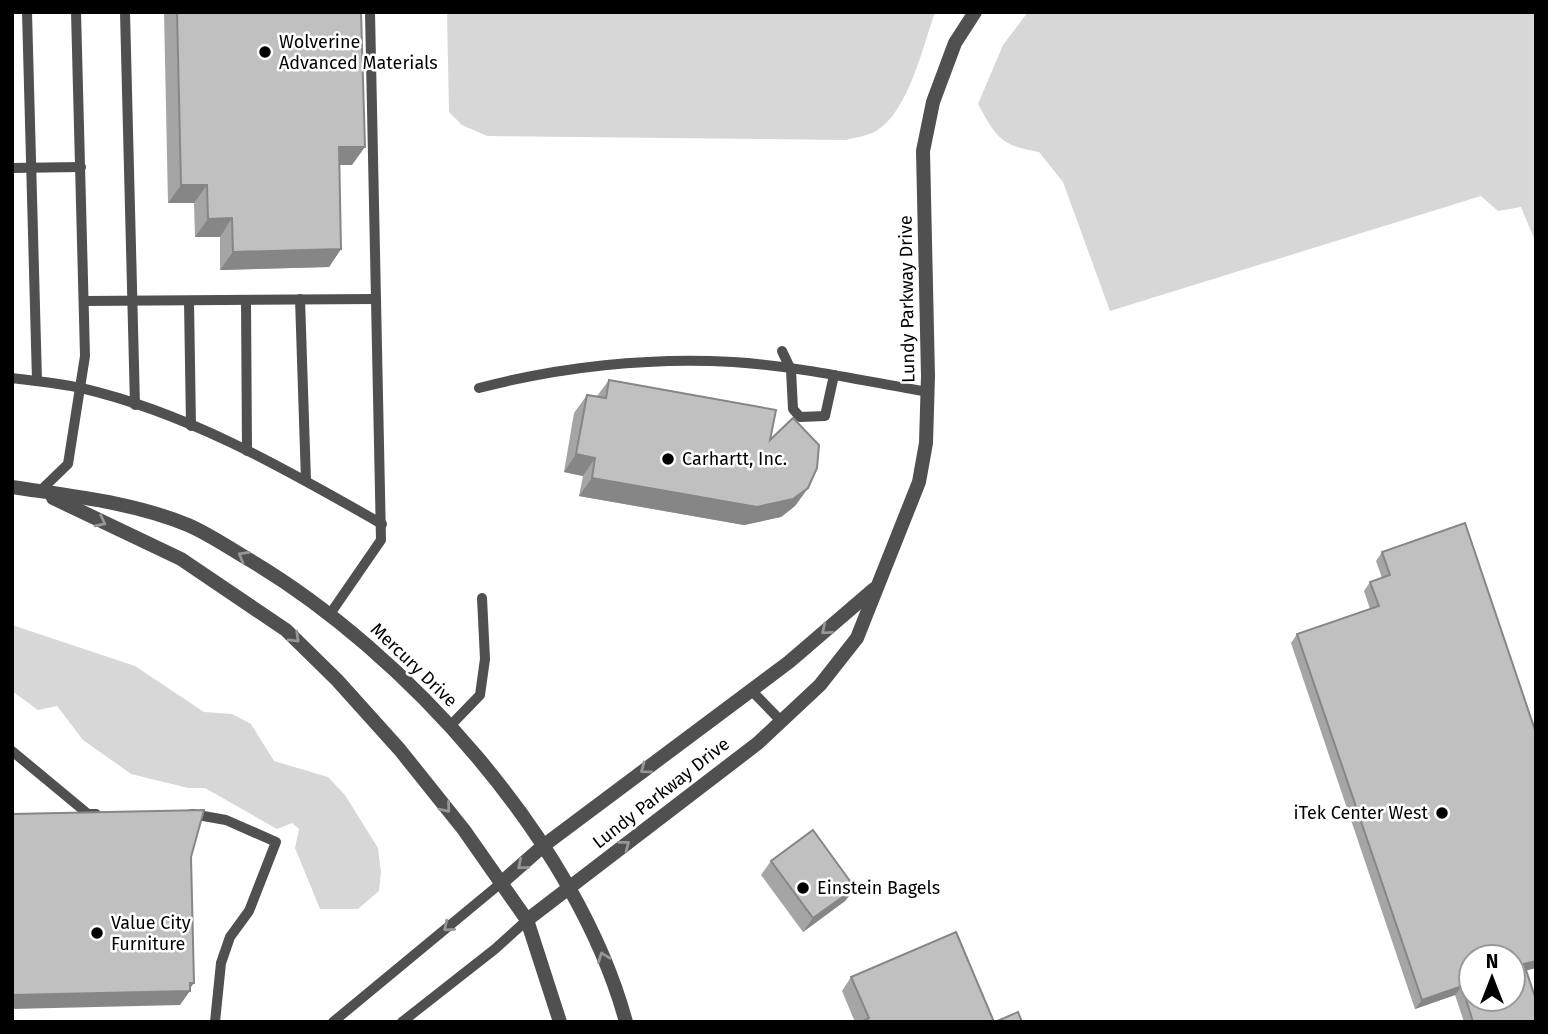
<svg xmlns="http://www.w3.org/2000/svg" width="1548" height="1034" font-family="'Fira Sans',sans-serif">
<rect width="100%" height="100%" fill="#fff"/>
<g fill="#d7d7d7">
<path d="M447,12H935C923,46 908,113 876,131C867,136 854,138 845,140L487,136L462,125L449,112Z"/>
<path d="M1028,12H1536V243L1521,207L1498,211L1481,196L1110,311L1063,182L1039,152C1001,146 996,137 978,104L1003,45Z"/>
<path d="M12,625L135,666L204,712L232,714L251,724L274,761L328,777L345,795L378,848L381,872L379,891L358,909H320L295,848L299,829L292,823L277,829L205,788H188L131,774L83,740L57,706L38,710L12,691Z"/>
</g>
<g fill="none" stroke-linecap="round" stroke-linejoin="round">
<g stroke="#505050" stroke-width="10">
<path d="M27,12L37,381"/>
<path d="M125,12L135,405"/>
<path d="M12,168L81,167"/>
<path d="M300,299L306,481"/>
<path d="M246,300L247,451"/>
<path d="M85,301L376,299"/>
<path d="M189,301L191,426"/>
<path d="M782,351L791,370L793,409L800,417L825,416L834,375"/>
<path d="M12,378C35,381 59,383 81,388C189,413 287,470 382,524"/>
<path d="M479,388C559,367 649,357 733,362C798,366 864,381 928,392"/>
<path d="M40,491L68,464L85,356L76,12"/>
<path d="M330,614L381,540L370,12"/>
<path d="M751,690L781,721"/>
<path d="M449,727L480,695L485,659L482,598"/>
<path d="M12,751L88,814H96"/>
<path d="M192,814L226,820L276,842L249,911L230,937L221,963L215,1022"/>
<path d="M333,1022L501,883"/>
<path d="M402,1022L495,949L527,920"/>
</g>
<g stroke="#505050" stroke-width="14">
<path d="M501,883L543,846L789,662L874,589"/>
<path d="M527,920L758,743L820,685L857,638L919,482L926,443L928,376L923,151L933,102L955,43L975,12"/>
</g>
<g stroke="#505050" stroke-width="14">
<path d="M12,487C71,496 133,502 188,525C209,534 229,548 248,559C406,652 577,842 626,1022"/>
<path d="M53,498L181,559L286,630L337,680L400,750L464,830L527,920L560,1022"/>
</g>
</g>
<g fill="#a5a5a5">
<path d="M164,12H361L352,165H339L341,249L329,267L220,270V237H195L194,203H168Z"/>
<path d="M609,380L770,440L808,488L795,506L781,517L744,525L579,496L583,476L564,472L574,413L587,395L597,396Z"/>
<path d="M1382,552L1526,971L1536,1022H1464L1455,995L1415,1009L1291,643L1297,634L1370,609L1364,591L1370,582L1382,578L1376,561Z"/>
<path d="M771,861L855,888L845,901L803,932L761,875Z"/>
<path d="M851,977L994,1022H855L842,991Z"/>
</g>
<g fill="#868686">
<path d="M339,147H365L352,165H326Z"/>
<path d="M181,185H207L194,203H168Z"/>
<path d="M232,218L220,237H195L208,219Z"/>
<path d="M341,249L329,267L220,270L233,252Z"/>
<path d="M576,454L595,458L583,476L564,472Z"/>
<path d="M592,478L808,488L795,506L781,517L744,525L579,496Z"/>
<path d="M855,888L845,901L803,932L813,918Z"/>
<path d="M1536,961V968L1518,973L1524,964Z"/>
<path d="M194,983L188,991H190L180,1005L12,1009V995Z"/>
<path d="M1462,986L1455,995L1415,1009L1422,1000Z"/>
</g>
<g fill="#c0c0c0" stroke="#868686" stroke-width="2" fill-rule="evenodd">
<path d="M177,12H361L365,147H339L341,249L233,252L232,218L208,219L207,185H181Z"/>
<path d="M609,380L776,410L770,440L793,418L819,445L817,468L808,488L793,499L757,507L592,478L595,458L576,454L587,395L606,398Z"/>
<path d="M1465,523L1536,733V961L1524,964L1536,1000V1022H1473L1462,986L1422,1000L1297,634L1379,606L1370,582L1390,575L1382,552ZM1471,957H1513V999H1471Z"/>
<path d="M204,810L191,857L194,983H190V991L12,995V814Z"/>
<path d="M813,830L855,888L813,918L771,861Z"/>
<path d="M956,932L994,1022H861L869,1018L851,977Z"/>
<path d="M1018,1012L1022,1022H995Z"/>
</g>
<defs><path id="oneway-chevron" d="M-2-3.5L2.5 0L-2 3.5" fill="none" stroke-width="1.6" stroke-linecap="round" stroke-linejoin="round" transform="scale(1.75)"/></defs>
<g stroke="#969696">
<use href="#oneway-chevron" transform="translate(101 522) rotate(27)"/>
<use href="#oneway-chevron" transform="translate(243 556) rotate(-150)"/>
<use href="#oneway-chevron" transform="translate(826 630) rotate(140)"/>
<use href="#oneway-chevron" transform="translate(295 638) rotate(44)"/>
<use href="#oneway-chevron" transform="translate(645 769) rotate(143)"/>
<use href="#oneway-chevron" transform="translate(446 808) rotate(51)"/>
<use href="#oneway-chevron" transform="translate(625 845) rotate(-38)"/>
<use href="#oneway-chevron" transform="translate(522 865) rotate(139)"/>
<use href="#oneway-chevron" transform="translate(448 927) rotate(140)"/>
<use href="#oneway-chevron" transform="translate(603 957) rotate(-110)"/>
</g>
<g fill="#000" stroke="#fff" stroke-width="2.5">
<circle cx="265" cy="52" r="7"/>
<circle cx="668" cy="459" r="7"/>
<circle cx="1442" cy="813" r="7"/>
<circle cx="803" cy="888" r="7"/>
<circle cx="97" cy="933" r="7"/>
</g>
<g text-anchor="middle" stroke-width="5" stroke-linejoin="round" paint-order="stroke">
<g font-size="18" fill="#000" stroke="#fff" text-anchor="start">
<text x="279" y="48">Wolverine<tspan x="279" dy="21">Advanced Materials</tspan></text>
<text x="682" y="465">Carhartt, Inc.</text>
<text x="1428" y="819" text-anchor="end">iTek Center West</text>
<text x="817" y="894">Einstein Bagels</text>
<text x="111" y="929">Value City<tspan x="111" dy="21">Furniture</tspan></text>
</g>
<g font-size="18" fill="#000" stroke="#fff">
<text transform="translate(907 299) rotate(-91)" y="6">Lundy Parkway Drive</text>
<text transform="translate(414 665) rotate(44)" y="6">Mercury Drive</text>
<text transform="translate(661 793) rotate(-38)" y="6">Lundy Parkway Drive</text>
</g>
</g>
<rect width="1548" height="1034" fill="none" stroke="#000000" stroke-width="28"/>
<g transform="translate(1492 978)"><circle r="33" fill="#ffffff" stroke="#999999" stroke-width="2"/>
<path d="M0-5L12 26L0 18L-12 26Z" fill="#000000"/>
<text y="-10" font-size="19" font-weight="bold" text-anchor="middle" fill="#000000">N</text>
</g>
</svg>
